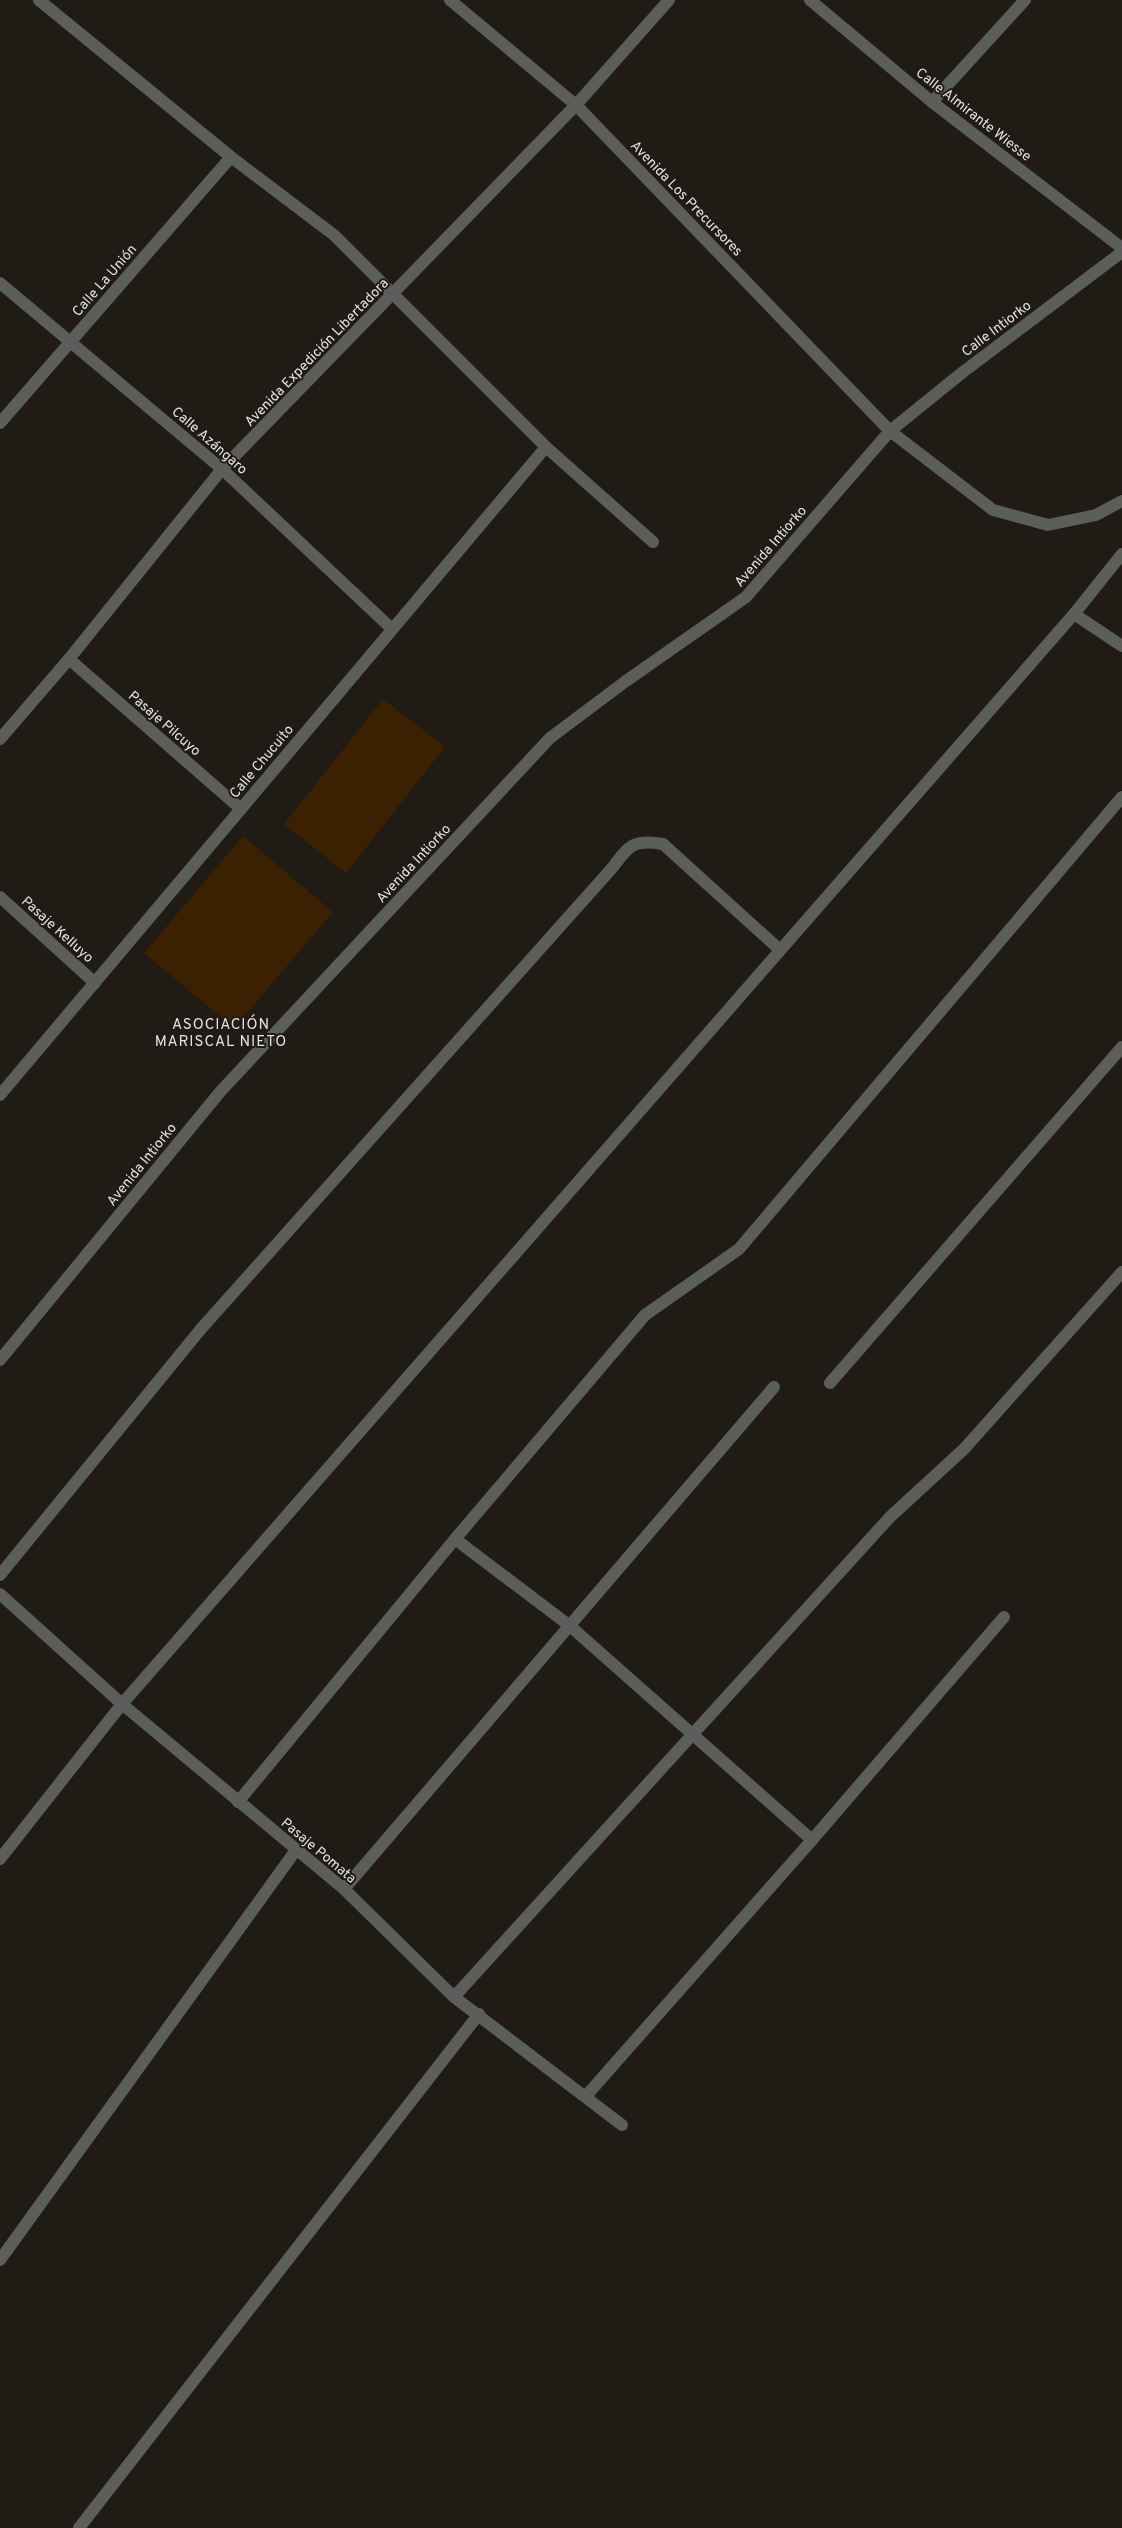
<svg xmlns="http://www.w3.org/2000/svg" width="1122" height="2528" font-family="Overpass,sans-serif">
<rect width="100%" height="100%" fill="#211b15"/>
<g fill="#3b2101">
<path d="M383,699L445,747L346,873L284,824Z"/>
<path d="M243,836L333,912L234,1028L144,953Z"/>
</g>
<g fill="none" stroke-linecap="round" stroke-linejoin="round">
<g stroke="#5b5e5b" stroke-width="12">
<path d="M39,0L231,157L334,235L546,447L653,542"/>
<path d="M450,0L576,105L890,431L993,510L1048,525L1096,515L1122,501"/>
<path d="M810,0L932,102L1122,248"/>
<path d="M932,102L1025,0"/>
<path d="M0,283L222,469L392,629"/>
<path d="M0,423L231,157"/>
<path d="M1122,554L1074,614L1122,646"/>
<path d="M69,659L241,809"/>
<path d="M0,739L69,659L222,469L576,105L669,0"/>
<path d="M0,897L95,983"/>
<path d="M0,1095L546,447"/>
<path d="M0,1360L220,1092L550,738L626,681L746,597L890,431L963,372L1122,252"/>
<path d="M830,1383L1122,1047"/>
<path d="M455,1539L645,1315L739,1249L1122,797"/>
<path d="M0,1575L200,1330L613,867C629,845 634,839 663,844L780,950"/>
<path d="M0,1594L122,1704L344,1889L454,1997L622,2125"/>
<path d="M238,1802L455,1539L570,1626L812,1840"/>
<path d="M0,1859L122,1704L1074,614"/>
<path d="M344,1889L774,1387"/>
<path d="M454,1997L890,1517L964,1449L1122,1272"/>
<path d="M586,2096L812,1840L1004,1617"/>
<path d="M0,2260L296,1850"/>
<path d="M79,2528L479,2014"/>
</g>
</g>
<g text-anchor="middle" stroke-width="4" stroke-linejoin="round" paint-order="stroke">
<g font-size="14" fill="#e6e2de" stroke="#211b15">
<text transform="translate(974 114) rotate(38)" y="5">Calle Almirante Wiesse</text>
<text transform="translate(687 198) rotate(46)" y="5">Avenida Los Precursores</text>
<text transform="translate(104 280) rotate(-49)" y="5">Calle La Unión</text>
<text transform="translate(996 328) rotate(-37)" y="5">Calle Intiorko</text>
<text transform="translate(316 352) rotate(-46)" y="5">Avenida Expedición Libertadora</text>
<text transform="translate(210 440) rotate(41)" y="5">Calle Azángaro</text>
<text transform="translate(770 546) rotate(-49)" y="5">Avenida Intiorko</text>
<text transform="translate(165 723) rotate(41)" y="5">Pasaje Pilcuyo</text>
<text transform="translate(261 761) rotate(-50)" y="5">Calle Chucuito</text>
<text transform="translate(413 863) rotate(-47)" y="5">Avenida Intiorko</text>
<text transform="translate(58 929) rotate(42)" y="5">Pasaje Kelluyo</text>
<text transform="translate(141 1164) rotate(-51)" y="5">Avenida Intiorko</text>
<text transform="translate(319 1850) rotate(40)" y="5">Pasaje Pomata</text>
</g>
<g font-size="15" letter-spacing="1" fill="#e6e2de" stroke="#211b15">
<text x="221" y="1029">ASOCIACIÓN<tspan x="221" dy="17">MARISCAL NIETO</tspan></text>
</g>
</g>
</svg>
